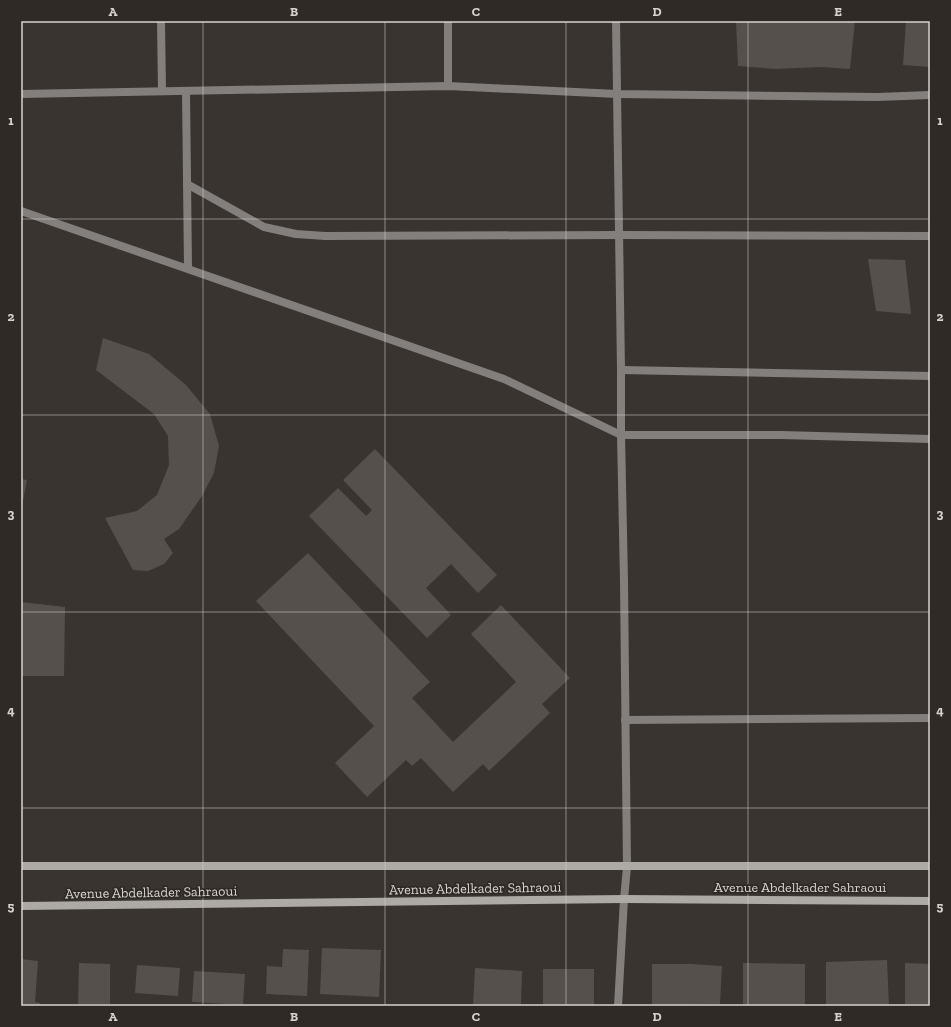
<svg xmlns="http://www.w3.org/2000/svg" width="951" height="1027" font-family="'Zilla Slab',serif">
<rect width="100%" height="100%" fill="#393430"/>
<g fill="#55504b">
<path d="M736,21H855L850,69L821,67L776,69L738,66Z"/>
<path d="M906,21H930V67L903,65Z"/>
<path d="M868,259L905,260L911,314L876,311Z"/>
<path d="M103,338L149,354L186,385L210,414L219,446L214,473L202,496L179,529L164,539L173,553L164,564L148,571L133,570L105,518L137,511L157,495L169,465L168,436L154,414L96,370Z"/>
<path d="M375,449L497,575L478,593L451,564L426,588L451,615L427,638L309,516L338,488L366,516L372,510L343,480Z"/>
<path d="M21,479L27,480L22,506H21Z"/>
<path d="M308,553L430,682L412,698L453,742L516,682L471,634L501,605L570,678L542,704L550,713L489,771L483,764L453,792L421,758L412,766L406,760L367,797L335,763L374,726L256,601Z"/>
<path d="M21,602L65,607L64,676H21Z"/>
<path d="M322,948L381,950L379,997L320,994Z"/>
<path d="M283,949L309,950L307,996L266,994L267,966L282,967Z"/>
<path d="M21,959L38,961L35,1002L40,1003V1006H21Z"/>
<path d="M887,960L889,1006H826V962Z"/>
<path d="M79,963L110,964V1004H78Z"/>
<path d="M743,963L805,964V1005H743Z"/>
<path d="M905,963L930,964V1004H905Z"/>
<path d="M652,964H691L722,966L720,1004L652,1006Z"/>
<path d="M137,965L180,968L178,996L135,993Z"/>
<path d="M475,968L522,971L521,1006H473Z"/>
<rect x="543" y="969" width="51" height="37"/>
<path d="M194,971L245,974L243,1005L192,1002Z"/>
</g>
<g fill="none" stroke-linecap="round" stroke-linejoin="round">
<g stroke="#827f7d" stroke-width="8">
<path d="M161,21L162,91"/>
<path d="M616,21L621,370V435L624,581L627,867L624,899L618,1006"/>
<path d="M448,86V21"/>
<path d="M186,91L188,268"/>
<path d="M21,94L448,86L617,94L877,97L930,95"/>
<path d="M187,184L264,227L296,234L325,236L619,235L930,236"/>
<path d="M21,211L504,379L621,435H781L930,439"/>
<path d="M621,370L930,376"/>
<path d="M625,720L930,718"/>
</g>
<g stroke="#ada9a5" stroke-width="8">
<path d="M21,866H930"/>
<path d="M21,906L624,899L930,901"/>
</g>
</g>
<path fill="none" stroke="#d5d2cf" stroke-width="1" stroke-opacity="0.55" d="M203,21V1006M385,21V1006M566,21V1006M748,21V1006M21,219H930M21,415H930M21,612H930M21,808H930"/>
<g text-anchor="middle" stroke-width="3.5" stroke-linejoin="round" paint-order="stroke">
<g font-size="14" fill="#d5d2cf" stroke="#2f2a26">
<text x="800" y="892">Avenue Abdelkader Sahraoui</text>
<text transform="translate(475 888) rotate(-1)" y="5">Avenue Abdelkader Sahraoui</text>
<text transform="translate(151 892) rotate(-1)" y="5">Avenue Abdelkader Sahraoui</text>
</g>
</g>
<rect width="951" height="1027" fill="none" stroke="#2f2a26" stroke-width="44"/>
<rect x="22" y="22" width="907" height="983" fill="none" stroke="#d5d2cf" stroke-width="1.5"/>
<g font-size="13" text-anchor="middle" font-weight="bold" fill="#d5d2cf">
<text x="113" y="16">A</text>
<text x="294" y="16">B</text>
<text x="476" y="16">C</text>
<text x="657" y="16">D</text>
<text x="838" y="16">E</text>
<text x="11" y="125">1</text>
<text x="940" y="125">1</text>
<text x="11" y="321">2</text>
<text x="940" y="321">2</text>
<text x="11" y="518">3</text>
<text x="940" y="518">3</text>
<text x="11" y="715">4</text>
<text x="940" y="715">4</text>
<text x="11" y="911">5</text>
<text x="940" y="911">5</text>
<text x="113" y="1021">A</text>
<text x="294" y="1021">B</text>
<text x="476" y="1021">C</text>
<text x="657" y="1021">D</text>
<text x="838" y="1021">E</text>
</g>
</svg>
